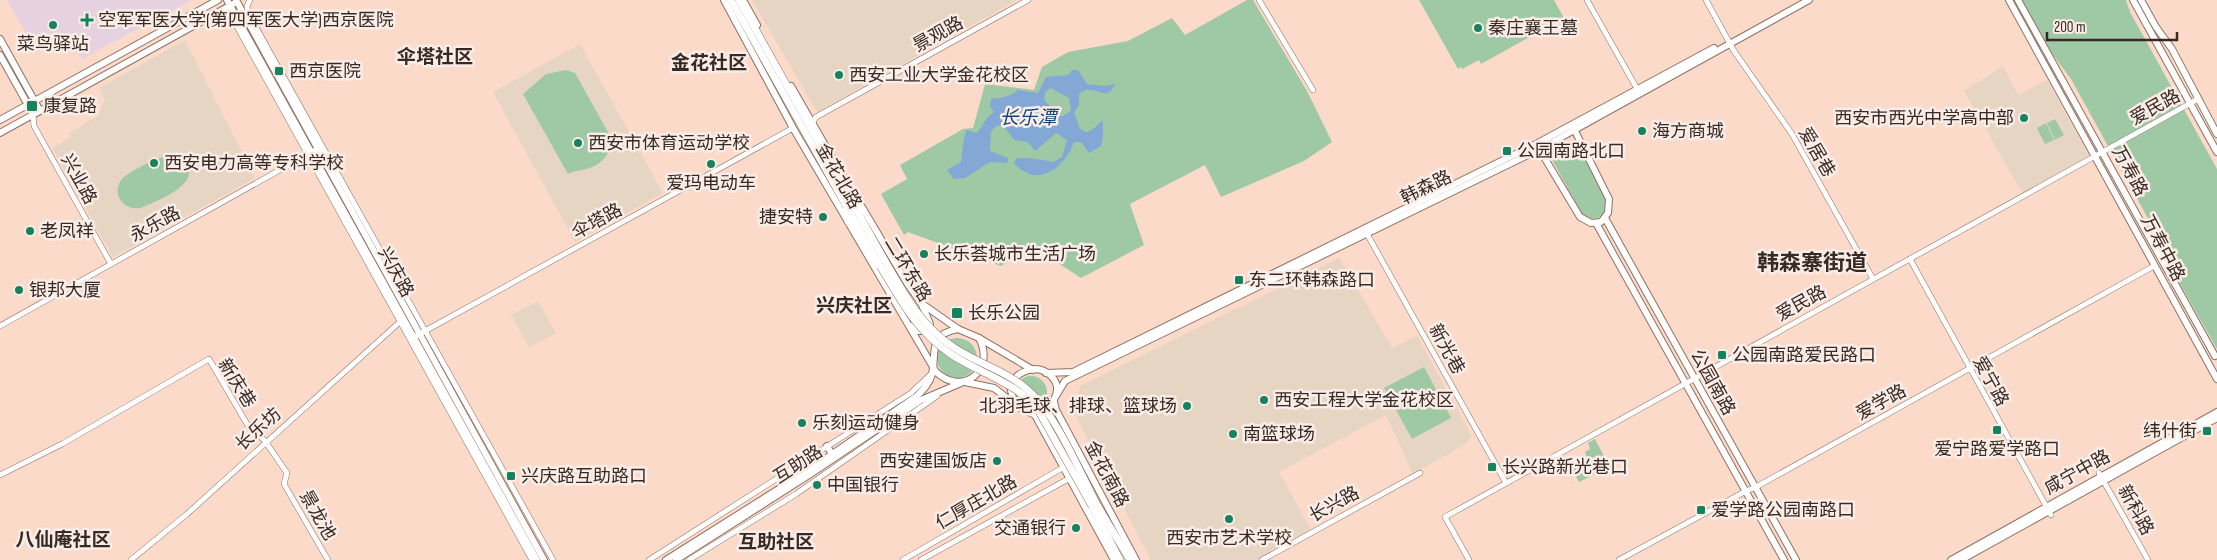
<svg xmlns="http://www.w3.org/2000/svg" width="2217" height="560" font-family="'Sofia Sans Condensed','Noto Sans SC',sans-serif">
<rect width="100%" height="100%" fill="#fcdaca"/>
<g fill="#e7d5c4">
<path d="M752,0H1017L817,112Z"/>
<path d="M185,40L255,178L113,257L52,148L71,137L69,133L98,116L105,100L99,88Z"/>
<path d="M580,44L663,193L575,242L493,92Z"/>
<path d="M2003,66L2018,95L2047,80L2089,156L2022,193L1964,91Z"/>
<path d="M1339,258L1392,348L1417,336L1472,436L1464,445L1413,474L1386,415L1279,472L1311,530L1257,560H1151L1074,413L1080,386Z"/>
<path d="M538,301L556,333L529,347L511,315Z"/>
</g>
<path fill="#e6d1e0" d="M7,0H191L82,59L65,40L37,52Z"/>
<g fill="#9fc9a4">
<path d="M1247,0H1253L1307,91L1332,142L1304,161L1221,197L1205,165L1130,204L1144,245L1081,278L1032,246L1001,266L908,232L904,235L881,194L907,179L900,165L963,129L973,128L985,84L1034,90L1042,67L1068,52L1128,41L1172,18L1185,35Z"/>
<path d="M1419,0H1554L1564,18L1481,64L1479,60L1462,69L1461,67L1458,69Z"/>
<path d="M2022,0H2126L2130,12L2217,169V349L2174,273L2161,242L2071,79L2053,55Z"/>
<path d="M566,70L575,73L614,143C608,153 603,163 592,167C583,171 579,169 568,174L523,94L546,74Z"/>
<path d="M2055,119L2064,135L2055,140L2047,123Z"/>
<path d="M2046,123L2054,140L2045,144L2037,128Z"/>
<path d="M1572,143L1576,144L1605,195V210C1600,220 1591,221 1582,214L1550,156Z"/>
<path d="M175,154C182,157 187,160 189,167C194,188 156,201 141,208C124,211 110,194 122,179C130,170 163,155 175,154Z"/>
<circle cx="957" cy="358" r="20"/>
<path d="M1424,367L1451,418L1412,439L1384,388Z"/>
<circle cx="1031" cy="392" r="16"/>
<path d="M1595,439L1604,456L1601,459L1607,468L1579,482L1570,467L1587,458L1585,452L1590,449L1588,443Z"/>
</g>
<path fill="#84a8d5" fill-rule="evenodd" d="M1072,70H1078L1087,84L1105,86L1115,84C1107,102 1099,88 1086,90C1083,91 1081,93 1079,94V105L1074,112L1080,129L1086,132L1092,130L1103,120V135L1101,146L1089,153L1081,142H1074C1064,169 1037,189 1014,163L1016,159C1023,156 1045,160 1053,162L1062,157L1067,140L1056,133L1035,151L1028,142L1014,140L1003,125L996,126L991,132L990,151L1008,158L1007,163L990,162L965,178L954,179L947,170L961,162C963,152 962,139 967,130L976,133C985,126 982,120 994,112L990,107L991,99C1001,97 1009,98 1018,90L1038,93L1046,77L1068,75ZM1051,88L1069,98L1071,111L1063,116H1059L1044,100L1046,91Z"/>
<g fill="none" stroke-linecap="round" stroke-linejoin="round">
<defs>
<g id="minor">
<path d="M250,0L247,6L248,13L553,560"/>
<path d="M1259,0L1313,90"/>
<path d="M1587,0L1636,87"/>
<path d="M1706,0L1734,51L1792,134L1873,279"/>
<path d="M213,18L223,15L231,18L235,23L532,560"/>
<path d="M28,105L33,115L34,126L111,264"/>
<path d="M812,123L816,117L1028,0"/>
<path d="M1366,232L1506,483"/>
<path d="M1910,259L2051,515"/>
<path d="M0,326L321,147"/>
<path d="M414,337L793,128"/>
<path d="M2099,473L2148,560"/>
<path d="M0,475L62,444L209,359L247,424L265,441L287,473L284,484L328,560"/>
<path d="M131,560L187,514L402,320"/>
<path d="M649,560L911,393L932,373"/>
<path d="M689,560L796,494L937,396"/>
<path d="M903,560L1064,467"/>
<path d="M921,560L1070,478"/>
<path d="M1262,560L1420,473"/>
<path d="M1469,560L1445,517L2198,99"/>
<path d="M1619,560L1746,491L1756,487L2154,266"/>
</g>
<g id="major">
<path d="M227,0L537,560"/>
<path d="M236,0L544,560"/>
<path d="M724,0L793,128L936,372C963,397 996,370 979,338"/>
<path d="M743,0L757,25"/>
<path d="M2009,0L2217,379"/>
<path d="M2018,0L2215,356"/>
<path d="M2133,0L2217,152"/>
<path d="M2141,0L2156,27L2172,49L2217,134"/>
<path d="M0,39L40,111"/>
<path d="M0,55L28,105"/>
<path d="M791,86L856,199"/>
<path d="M0,120L218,0"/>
<path d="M0,133L233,4"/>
<path d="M1538,147L1580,217L1591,223L1601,222L1608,213L1609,199L1573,127"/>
<path d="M862,207L907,283L921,303L958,329L979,338L1033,370"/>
<path d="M1605,218L1796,560"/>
<path d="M1596,223L1784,560"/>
<path d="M911,326L918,331H923L930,324L922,305"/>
<path d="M1046,373L1073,372L1536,144L1714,48"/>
<path d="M965,382L994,388L1020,408L1035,415C1050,411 1066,390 1051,376C1038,363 1017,370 1010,386L1014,403"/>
<path d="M1056,396L1065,381L1540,149L1809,0"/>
<path d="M1054,402L1056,410L1136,560"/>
<path d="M1035,415L1114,560"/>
<path d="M827,446L832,454"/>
<path d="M666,560L809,470L917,396C923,390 930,383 932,374C937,351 927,335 958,329"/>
<path d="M676,560L812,473L921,400L961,383"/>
<path d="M1951,560L2217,412"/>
<path d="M1961,560L2217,418"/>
</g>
<g id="highway">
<path d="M731,0L880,266"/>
<path d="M739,0L885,261"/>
<path d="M850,195L863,210"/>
<path d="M845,211L849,223"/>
<path d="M1097,505L1130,560"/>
<path d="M1092,506L1120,560"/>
</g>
</defs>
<use href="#minor" stroke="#8e7163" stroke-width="6"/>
<use href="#major" stroke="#8e7163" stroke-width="8"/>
<use href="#highway" stroke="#8e7163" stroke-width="8"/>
<use href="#minor" stroke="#fff" stroke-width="5"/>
<use href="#major" stroke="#fff" stroke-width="6"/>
<use href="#highway" stroke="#fff" stroke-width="7"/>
<defs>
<g id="highway-bridge">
<path d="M885,261C905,295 922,328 956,349C980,364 1008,372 1029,391C1056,415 1080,472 1097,505"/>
<path d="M880,266C903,303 915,330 952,355C980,373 1014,382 1037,408L1092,506"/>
</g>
</defs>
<use href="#highway-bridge" stroke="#8e7163" stroke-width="8" stroke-linecap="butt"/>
<use href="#highway-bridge" stroke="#fff" stroke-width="7"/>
</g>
<g fill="#17825e" stroke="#faece6" stroke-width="2">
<path d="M84.5 12.5h5v5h5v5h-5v5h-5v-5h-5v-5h5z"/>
<circle cx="53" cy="25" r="5"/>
<circle cx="1478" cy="28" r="5"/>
<rect x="274" y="66" width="10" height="10" rx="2.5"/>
<circle cx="839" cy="75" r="5"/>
<rect x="26" y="100" width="12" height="12" rx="2.5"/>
<circle cx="2024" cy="118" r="5"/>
<circle cx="1642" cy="131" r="5"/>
<circle cx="578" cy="143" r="5"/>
<rect x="1502" y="146" width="10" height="10" rx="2.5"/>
<circle cx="154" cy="163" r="5"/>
<circle cx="711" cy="164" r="5"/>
<circle cx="823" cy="217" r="5"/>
<circle cx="30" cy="231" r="5"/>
<circle cx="924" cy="254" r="5"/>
<rect x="1234" y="275" width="10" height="10" rx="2.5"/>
<circle cx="19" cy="290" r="5"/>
<rect x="951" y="307" width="12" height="12" rx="2.5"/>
<rect x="1717" y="350" width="10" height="10" rx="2.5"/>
<circle cx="1264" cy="400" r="5"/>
<circle cx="1187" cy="406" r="5"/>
<circle cx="802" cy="423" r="5"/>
<rect x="1992" y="425" width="10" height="10" rx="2.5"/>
<rect x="2202" y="426" width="10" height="10" rx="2.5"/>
<circle cx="1233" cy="434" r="5"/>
<circle cx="997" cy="461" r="5"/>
<rect x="1487" y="462" width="10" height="10" rx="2.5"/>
<rect x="506" y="471" width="10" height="10" rx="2.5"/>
<circle cx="817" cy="485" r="5"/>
<rect x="1696" y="505" width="10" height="10" rx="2.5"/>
<circle cx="1229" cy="519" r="5"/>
<circle cx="1076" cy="528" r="5"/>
</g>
<g text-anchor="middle" stroke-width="5" stroke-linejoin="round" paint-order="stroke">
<g font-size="18" fill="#372a24" stroke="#faece6" text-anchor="start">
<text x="98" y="26">空军军医大学(第四军医大学)西京医院</text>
<text x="1488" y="34">秦庄襄王墓</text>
<text x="53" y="50" text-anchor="middle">菜鸟驿站</text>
<text x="289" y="77">西京医院</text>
<text x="849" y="81">西安工业大学金花校区</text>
<text x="43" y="112">康复路</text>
<text x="2014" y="124" text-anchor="end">西安市西光中学高中部</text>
<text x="1652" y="137">海方商城</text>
<text x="588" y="149">西安市体育运动学校</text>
<text x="1517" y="157">公园南路北口</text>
<text x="164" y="169">西安电力高等专科学校</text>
<text x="711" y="189" text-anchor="middle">爱玛电动车</text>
<text x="813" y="223" text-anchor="end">捷安特</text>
<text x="40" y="237">老凤祥</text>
<text x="934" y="260">长乐荟城市生活广场</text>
<text x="1249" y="286">东二环韩森路口</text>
<text x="29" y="296">银邦大厦</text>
<text x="968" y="319">长乐公园</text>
<text x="1732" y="361">公园南路爱民路口</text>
<text x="1274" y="406">西安工程大学金花校区</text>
<text x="1177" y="412" text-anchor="end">北羽毛球、排球、篮球场</text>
<text x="812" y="429">乐刻运动健身</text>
<text x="2197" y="437" text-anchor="end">纬什街</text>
<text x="1243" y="440">南篮球场</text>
<text x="1997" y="455" text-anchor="middle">爱宁路爱学路口</text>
<text x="987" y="467" text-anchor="end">西安建国饭店</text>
<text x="1502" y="473">长兴路新光巷口</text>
<text x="521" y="482">兴庆路互助路口</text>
<text x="827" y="491">中国银行</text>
<text x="1711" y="516">爱学路公园南路口</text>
<text x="1066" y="534" text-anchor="end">交通银行</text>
<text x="1229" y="544" text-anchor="middle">西安市艺术学校</text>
</g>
<g font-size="18" fill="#372a24" stroke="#faece6">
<text transform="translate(938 34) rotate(-29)" y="6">景观路</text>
<text transform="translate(2155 107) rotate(-29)" y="6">爱民路</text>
<text transform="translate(1817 152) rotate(60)" y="6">爱居巷</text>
<text transform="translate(2130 171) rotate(61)" y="6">万寿路</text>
<text transform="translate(839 176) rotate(60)" y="6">金花北路</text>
<text transform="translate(79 179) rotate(61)" y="6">兴业路</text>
<text transform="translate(1426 187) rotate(-26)" y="6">韩森路</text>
<text transform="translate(597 221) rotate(-29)" y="6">伞塔路</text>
<text transform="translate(155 224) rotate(-29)" y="6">永乐路</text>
<text transform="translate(2163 248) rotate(62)" y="6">万寿中路</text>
<text transform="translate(908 269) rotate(59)" y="6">二环东路</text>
<text transform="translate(396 272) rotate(61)" y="6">兴庆路</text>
<text transform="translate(1801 303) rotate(-29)" y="6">爱民路</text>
<text transform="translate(1447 349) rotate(61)" y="6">新光巷</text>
<text transform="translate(1991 381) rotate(61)" y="6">爱宁路</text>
<text transform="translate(1713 382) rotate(61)" y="6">公园南路</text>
<text transform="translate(237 383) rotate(58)" y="6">新庆巷</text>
<text transform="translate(1881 402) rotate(-29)" y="6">爱学路</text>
<text transform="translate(258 429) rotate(-42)" y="6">长乐坊</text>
<text transform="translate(798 464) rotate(-33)" y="6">互助路</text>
<text transform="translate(2077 472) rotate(-29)" y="6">咸宁中路</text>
<text transform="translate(1107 474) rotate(62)" y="6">金花南路</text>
<text transform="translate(976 502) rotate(-30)" y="6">仁厚庄北路</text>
<text transform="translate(1334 504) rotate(-29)" y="6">长兴路</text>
<text transform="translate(2136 510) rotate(61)" y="6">新科路</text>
<text transform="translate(318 515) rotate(60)" y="6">景龙池</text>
</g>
<g font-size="19" font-weight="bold" fill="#372a24" stroke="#faece6">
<text x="435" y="63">伞塔社区</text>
<text x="709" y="69">金花社区</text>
<text x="854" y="312">兴庆社区</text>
<text x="63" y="546">八仙庵社区</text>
<text x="776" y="548">互助社区</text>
</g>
<g font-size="19" font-style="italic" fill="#13447b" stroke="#faece6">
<text x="1028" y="124">长乐潭</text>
</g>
<g font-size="22" font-weight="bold" fill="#372a24" stroke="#faece6">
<text x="1812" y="270">韩森寨街道</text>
</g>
</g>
<path d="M2047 32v8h130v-8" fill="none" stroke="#372a24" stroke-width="2.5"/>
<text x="2054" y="32" font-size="15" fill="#372a24" stroke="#faece6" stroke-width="4" paint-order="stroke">200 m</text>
</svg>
